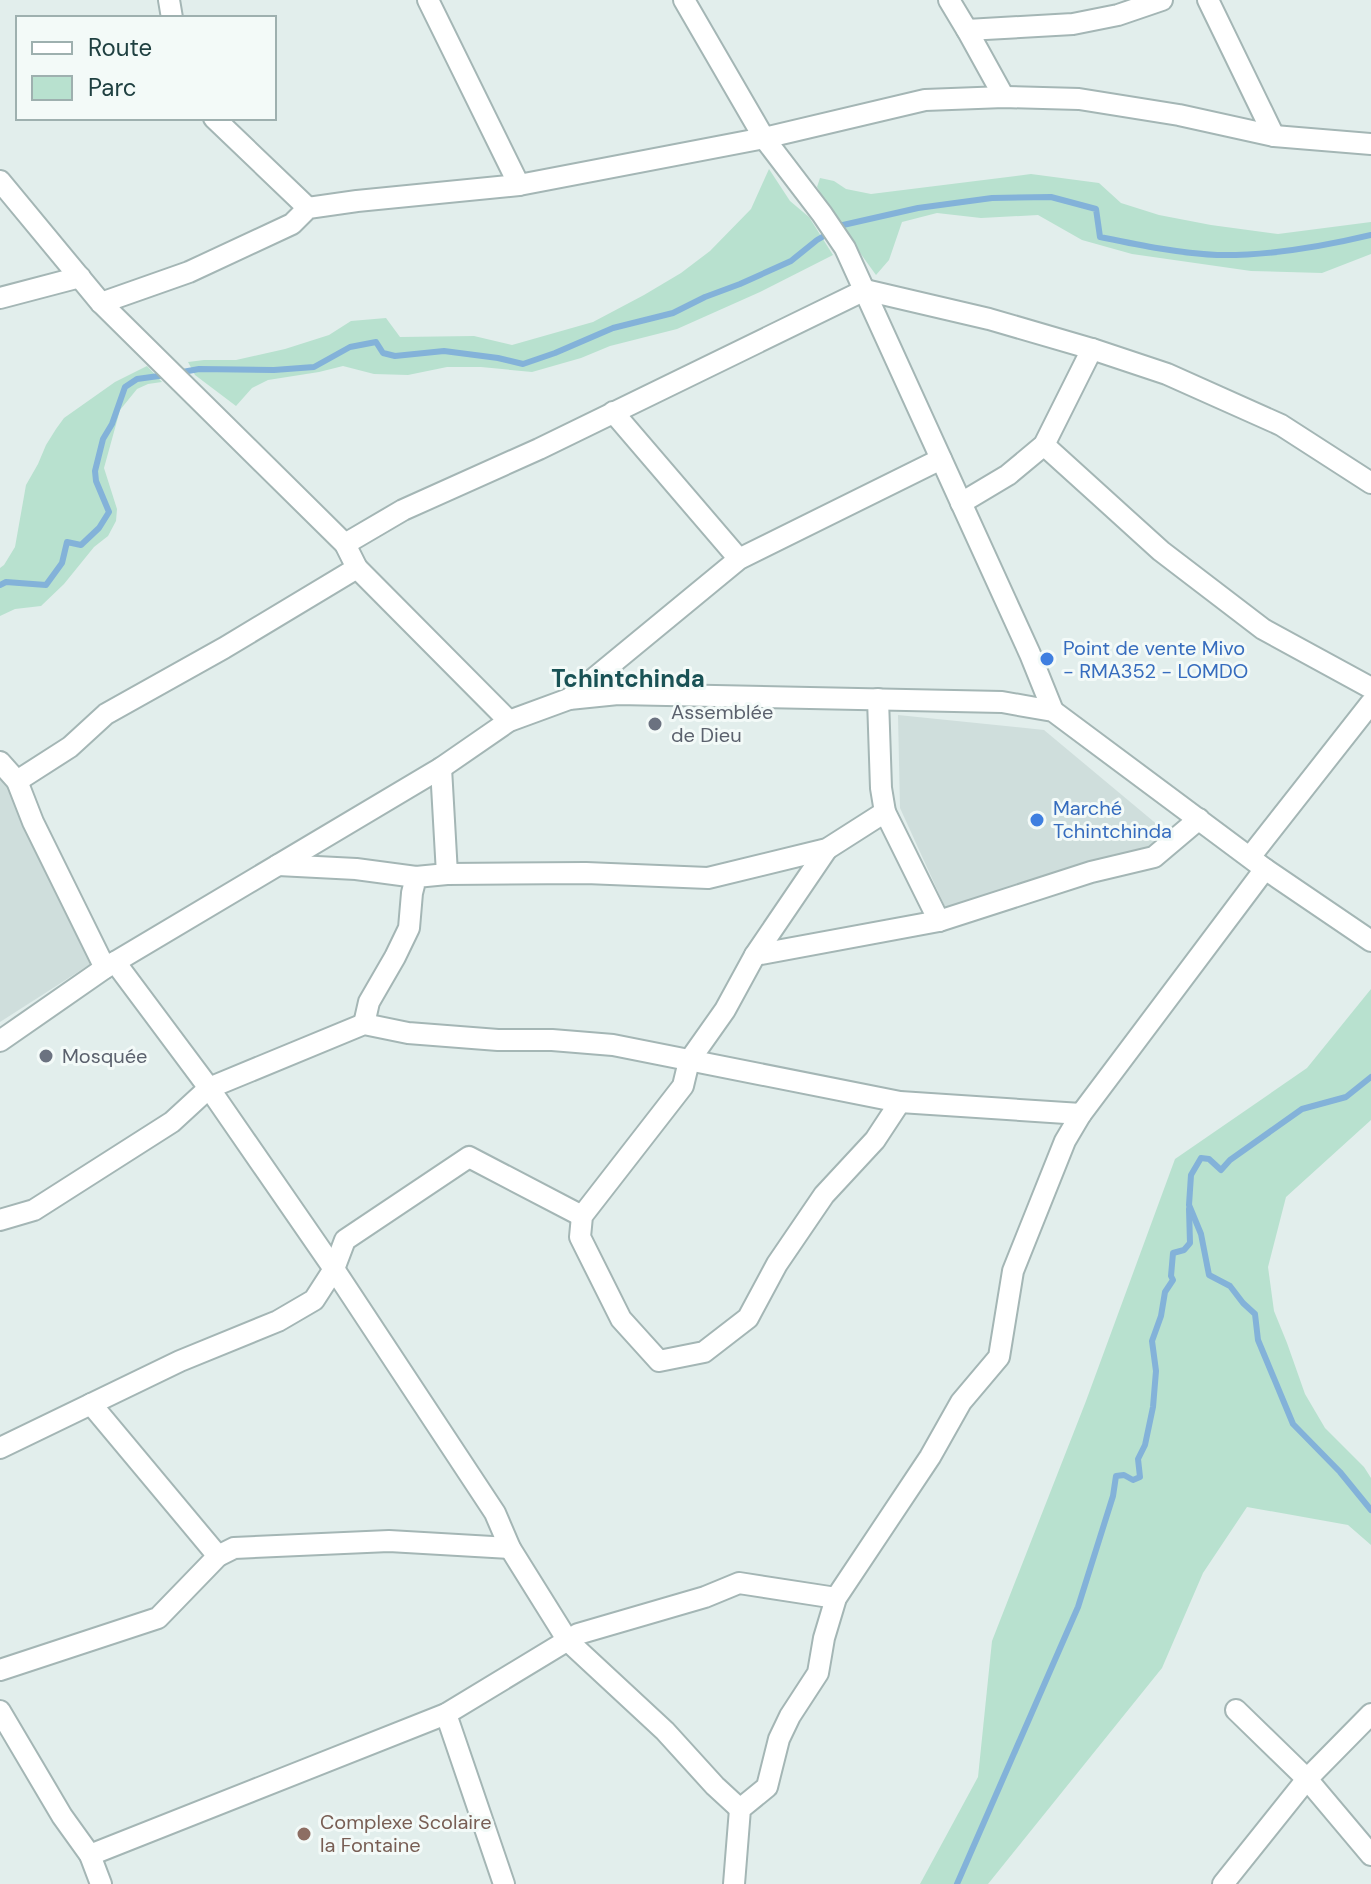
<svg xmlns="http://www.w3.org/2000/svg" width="1371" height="1884" font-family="'DM Sans',sans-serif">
<rect width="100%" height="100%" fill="#e2eeec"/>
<g fill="#cfdedc">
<path d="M898,715L1044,730L1165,831L1150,848L946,909L900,808Z"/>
<path d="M0,772L92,963L0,1022Z"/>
</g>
<g fill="#b8e1cf">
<path d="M769,169L790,201L809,217L833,255L760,292L677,329L610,346L581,358L532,372L481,367H447L408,375L374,374L343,366L319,372L268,380L252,388L236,406L195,375L188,362L204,360H236L285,349L329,335L351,321L386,318L400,337L474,336L512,345L593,322L644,295L681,273L710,251L751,209Z"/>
<path d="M1031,174L1099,183L1121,203L1159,215L1211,225L1278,234L1371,222V254L1322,273L1251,271L1132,254L1082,240L1038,215L981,218L937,213L902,222L889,260L876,275L837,221L817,187L820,178L834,181L846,189L871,194Z"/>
<path d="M147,366L162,382L148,384L137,389L120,410L104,468L117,509L116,521L108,536L94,547L64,584L41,606L15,609L0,616V568L4,565L15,547L26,485L38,464L46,445L56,429L64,418L115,382Z"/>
<path d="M1371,989V1120L1286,1197L1268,1267L1274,1311L1287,1343L1305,1394L1325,1428L1364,1467L1371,1478V1545L1348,1525L1247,1507L1203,1573L1162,1668L988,1884H920L978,1777L992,1641L1086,1401L1175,1159L1307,1068Z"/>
</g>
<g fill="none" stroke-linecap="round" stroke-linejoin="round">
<g stroke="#83b2d9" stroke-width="6">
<path d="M177,373L199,369L274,370L314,367L350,347L376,342L383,353L395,356L444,351L498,358L523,364L555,353L613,328L673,313L705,297L740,284L791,261L817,240L843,225L918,208L992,198L1051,197L1096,209L1100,237C1139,245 1177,253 1217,255C1269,256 1321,247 1371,235"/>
<path d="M0,585L6,582L46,585L62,563L67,542L81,545L99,528L109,512L96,481L95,471L103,439L112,424L125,387L137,379L166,375"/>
<path d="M1371,1077L1346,1097L1302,1109L1230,1160L1221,1170L1209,1159L1201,1158L1191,1175L1189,1205L1201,1234L1209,1275L1230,1286L1243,1303L1255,1314L1258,1340L1293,1424L1340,1472L1371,1510"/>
<path d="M957,1884L1078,1607L1113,1496L1116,1476L1124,1475L1133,1480L1140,1477L1138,1459L1145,1445L1153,1407L1156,1371L1152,1341L1161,1316L1165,1292L1173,1280L1171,1276L1173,1253L1184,1250L1190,1243L1189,1209"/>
</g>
<defs>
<g id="street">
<path d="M169,0L172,18"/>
<path d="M428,0L519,185"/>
<path d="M684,0L764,138L822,214L845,248L1030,654L1053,711"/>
<path d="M949,0L967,30L1004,97"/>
<path d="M1208,0L1274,136"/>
<path d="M967,30L1073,24L1118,15L1162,0"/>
<path d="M214,118L308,208"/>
<path d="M0,181L101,303L345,544L357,568L509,721"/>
<path d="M0,298L80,277"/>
<path d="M101,303L189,272L292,224L308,208L357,201L519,185L764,138L925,100L1004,97L1079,99L1179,115L1274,136L1371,144"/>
<path d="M613,412L739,559"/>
<path d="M1044,445L1161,551L1263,629L1371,688"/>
<path d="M961,503L1008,475L1044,445L1092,349"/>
<path d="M345,544L403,510L539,449L865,290L989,319L1092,349L1167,374L1281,425L1371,483"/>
<path d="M569,699L739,559L941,459"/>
<path d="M878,699L881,788L885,812L939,921"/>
<path d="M0,762L17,781L33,822L105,968"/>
<path d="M441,768L447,874L586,873L708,878L827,849L885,812"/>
<path d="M17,781L70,747L106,714L224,648L357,568"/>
<path d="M827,849L755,955L725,1010L689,1061L683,1086L582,1216L580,1237L621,1319L659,1361L704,1352L748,1318L777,1264L824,1195L875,1140L900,1102"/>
<path d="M1250,857L1371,703"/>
<path d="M278,865L356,869L416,877"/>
<path d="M755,955L939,921L1091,872L1154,857L1199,819"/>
<path d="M115,962L209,1088L334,1269L495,1513L510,1548L568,1641L665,1731L715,1786L740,1809"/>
<path d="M364,1024L369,1002L395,957L409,928L412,893L416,877L447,874"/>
<path d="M0,1041L105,968L441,768L509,721L569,699L618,694L1002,702L1053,711L1265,869L1371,941"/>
<path d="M0,1220L34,1210L172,1122L209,1088L364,1024L408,1033L498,1040H552L613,1045L900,1102L1081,1114"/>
<path d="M91,1404L218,1556"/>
<path d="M0,1448L180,1361L278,1321L314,1300L334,1269L345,1240L469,1157L582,1216"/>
<path d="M0,1670L158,1618L218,1556L234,1548L389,1541L510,1548"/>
<path d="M1236,1710L1307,1779L1371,1855"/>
<path d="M0,1711L62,1816L90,1855L101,1884"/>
<path d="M446,1714L504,1884"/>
<path d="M90,1855L446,1714L578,1634L705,1597L739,1583L836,1598"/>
<path d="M734,1884L740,1809L767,1787L779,1739L790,1716L818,1673L824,1638L836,1598L930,1457L961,1402L999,1357L1013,1271L1065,1141L1081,1114L1265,869"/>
<path d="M1223,1884L1307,1779L1371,1714"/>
</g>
</defs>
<use href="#street" stroke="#a4b6b5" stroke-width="24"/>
<use href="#street" stroke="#fff" stroke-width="20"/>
</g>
<g fill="#3f7fe0" stroke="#f3faf8" stroke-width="3">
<circle cx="1047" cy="659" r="8"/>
<circle cx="1037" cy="820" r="8"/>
</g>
<g fill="#6b7280" stroke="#f3faf8" stroke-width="3">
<circle cx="655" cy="724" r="8"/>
<circle cx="46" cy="1056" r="8"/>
</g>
<circle fill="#8d6e63" stroke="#f3faf8" stroke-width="3" cx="304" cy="1834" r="8"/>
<g text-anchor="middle" stroke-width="6" stroke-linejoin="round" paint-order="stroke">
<g font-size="20" fill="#366cbe" stroke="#f3faf8" text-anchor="start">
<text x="1063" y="655">Point de vente Mivo<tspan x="1063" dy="23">- RMA352 - LOMDO</tspan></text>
<text x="1053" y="815">Marché<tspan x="1053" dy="23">Tchintchinda</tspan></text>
</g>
<g font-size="20" fill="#5b616d" stroke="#f3faf8" text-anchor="start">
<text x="671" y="719">Assemblée<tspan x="671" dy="23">de Dieu</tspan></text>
<text x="62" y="1063">Mosquée</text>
</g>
<g font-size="20" fill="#785e54" stroke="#f3faf8" text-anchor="start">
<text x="320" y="1829">Complexe Scolaire<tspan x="320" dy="23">la Fontaine</tspan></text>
</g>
<g font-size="24" font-weight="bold" fill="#195255" stroke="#f3faf8">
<text x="628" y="687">Tchintchinda</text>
</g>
</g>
<rect x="16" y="16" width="260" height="104" fill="#f3faf8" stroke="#9eb0af" stroke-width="2"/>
<rect x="32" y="42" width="40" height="12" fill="#ffffff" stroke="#9eb0af" stroke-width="2"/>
<text x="88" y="56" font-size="24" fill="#1f4041">Route</text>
<rect x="32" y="76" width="40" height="24" fill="#b8e1cf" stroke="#9eb0af" stroke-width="2"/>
<text x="88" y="96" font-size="24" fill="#1f4041">Parc</text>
</svg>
